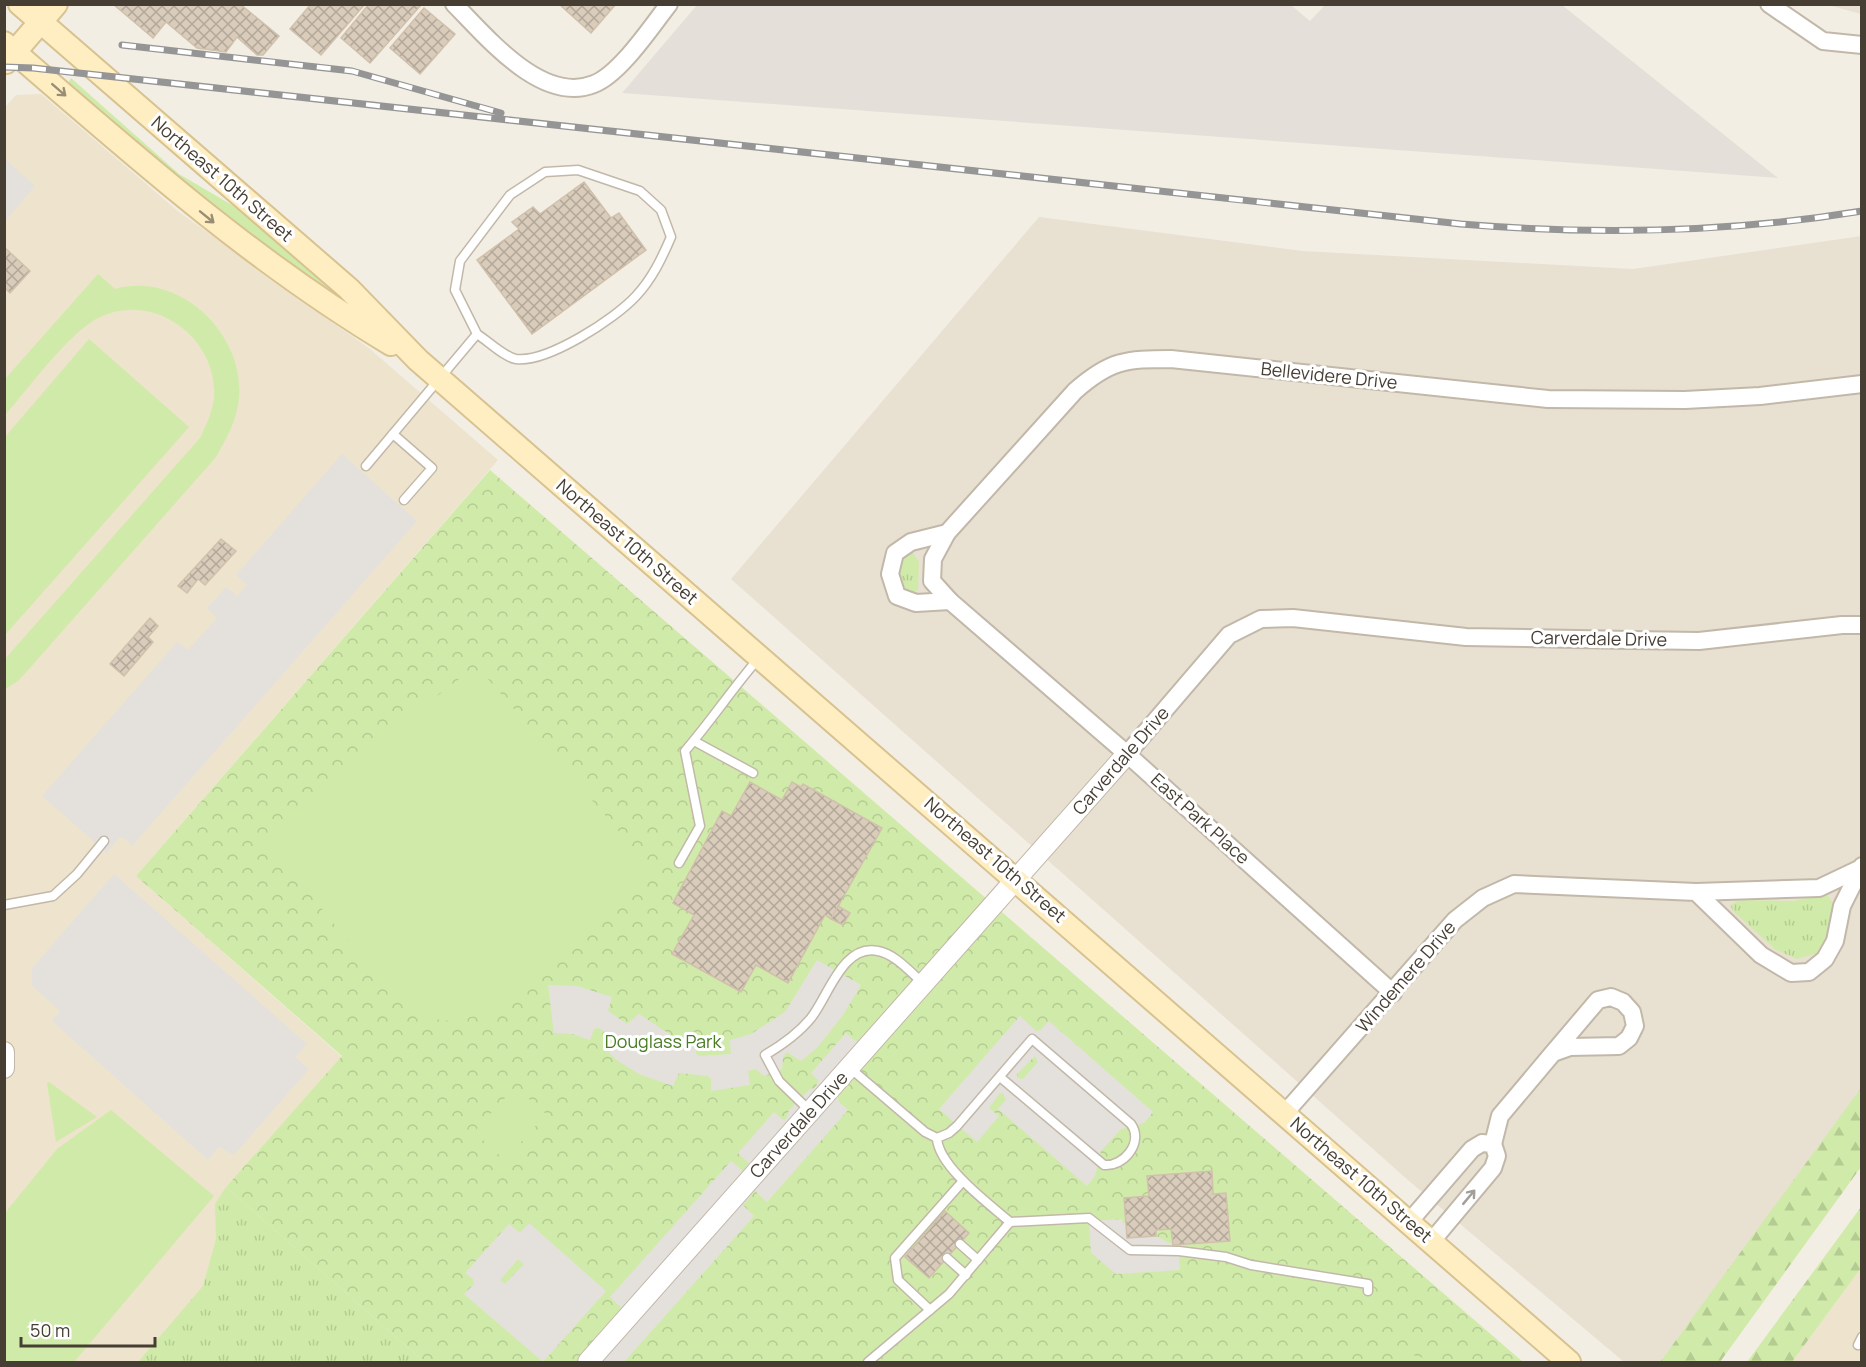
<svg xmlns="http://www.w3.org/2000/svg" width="1866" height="1367" font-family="Manrope,sans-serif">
<defs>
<pattern id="grass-tufts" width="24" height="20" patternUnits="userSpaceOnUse" patternTransform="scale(1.5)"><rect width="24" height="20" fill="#d0eba9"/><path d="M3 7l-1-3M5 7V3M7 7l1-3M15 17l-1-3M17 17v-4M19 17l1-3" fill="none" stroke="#b4cb92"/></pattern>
<pattern id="forest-firs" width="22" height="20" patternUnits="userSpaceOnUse" patternTransform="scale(1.5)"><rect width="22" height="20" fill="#d0eba9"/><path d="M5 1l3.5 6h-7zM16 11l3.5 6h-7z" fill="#b4cb92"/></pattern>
<pattern id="park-crowns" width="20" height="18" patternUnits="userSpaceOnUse" patternTransform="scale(1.5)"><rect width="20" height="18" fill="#d0eba9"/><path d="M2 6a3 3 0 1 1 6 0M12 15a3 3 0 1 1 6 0" fill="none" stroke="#b4cb92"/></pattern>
<pattern id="building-cross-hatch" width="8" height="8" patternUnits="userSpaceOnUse" patternTransform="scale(1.5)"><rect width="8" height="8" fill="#d9ccbb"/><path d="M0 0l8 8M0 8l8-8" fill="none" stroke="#b2a799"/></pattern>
</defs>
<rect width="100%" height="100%" fill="#f3eee4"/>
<g fill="#e8e0d1">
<path d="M1828,5H1861V14Z"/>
<path d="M1039,217L1303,251L1633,269L1861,236V1092L1660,1362H1624L1409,1181L731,579Z"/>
</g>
<path fill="#e5dfd9" d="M1291,5L1310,21L1325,5H1562L1778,178L622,93L697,5Z"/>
<g fill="#eee3cc">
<path d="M41,94L179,212L370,349L498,460L136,876L342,1057L226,1187L424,1362H5L4,108L16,95Z"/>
<path d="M1861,1268V1362H1792Z"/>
</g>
<g fill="url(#grass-tufts)">
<path d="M71,78L179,174L232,205L336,289L330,297L206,204L67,85Z"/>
<path d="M906,553H913L919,562L918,590L911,593C897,584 893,565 906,553Z"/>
<path d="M1820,895L1828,896L1833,903L1825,941L1818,953L1797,959L1776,950L1734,912L1730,905L1740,900L1793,901Z"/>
<path d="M226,1187L424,1362H138L203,1286L216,1239L215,1204Z"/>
</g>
<g fill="url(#forest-firs)">
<path d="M1861,1088V1167L1720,1362H1660Z"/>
<path d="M1861,1207V1268L1792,1362H1747Z"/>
</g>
<path fill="url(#park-crowns)" d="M490,470L1523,1362H424L226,1187L342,1056L136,876Z"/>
<g fill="#d0eba9">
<path d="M98,274L115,289C179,271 244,333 239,397C237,421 227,437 216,457L28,670L18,681L5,689V659L200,438C206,425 212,413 214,399C219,339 155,291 100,317C70,331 28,389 5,415V379Z"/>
<path d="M89,339L189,427L5,635V437Z"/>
<path d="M464,675L488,679L652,870L490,1013L451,1021L434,1019L397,1001L265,839L400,725Z"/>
<path d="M49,1082L97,1117L56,1142L47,1083Z"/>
<path d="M515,1087L546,1114L505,1160L474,1132Z"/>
<path d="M111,1110L214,1196L74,1362H5V1213L57,1149Z"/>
<path d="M1401,1352L1439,1362H1391L1395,1355Z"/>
</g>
<g fill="#e4e1dd" fill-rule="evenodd">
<path d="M5,159L35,186L5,221Z"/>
<path d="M342,454L417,521L132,846L124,838H119L107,853L42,796L177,642L188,650L217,618L207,608L226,587L237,596L247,585L236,575Z"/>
<path d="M114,874L307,1044L295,1057L309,1069L234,1155L219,1147L208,1160L52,1021L60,1011L32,986V968Z"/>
<path d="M817,960L861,985L843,1015L817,1048L801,1061L787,1052L783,1057L782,1069L764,1076L756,1069L748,1071L750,1085L711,1091V1079L708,1076L679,1073L673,1086L639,1074L618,1061L609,1053L617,1044L616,1040L599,1028L594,1029L590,1040L572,1034L554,1033L548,985L577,986L612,997L608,1011L627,1024L639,1014L671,1035L697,1041L696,1053L698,1056L731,1054L730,1040L751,1034L785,1012Z"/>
<path d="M1020,1016L1036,1031L1041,1030L1049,1021L1153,1112L1144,1123L1121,1129L1101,1151L1095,1176L1087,1186L998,1109L1006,1100L1003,1093L999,1094L989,1108L999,1116L977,1142L939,1109ZM1035,1056L1038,1062L1023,1079L1017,1078V1074Z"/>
<path d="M846,1033L873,1056L837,1095L839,1102L848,1110L767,1202L755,1191L743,1205L754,1216L624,1362H598L635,1320L610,1297L731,1161L743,1171L749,1163L738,1153L774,1112L783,1120L786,1119L789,1110L809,1090L816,1087L818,1080L811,1073Z"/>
<path d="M1122,1219L1123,1223H1126L1127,1238L1156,1236L1173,1245L1178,1244L1180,1270L1116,1274L1091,1253L1089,1221Z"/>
<path d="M529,1223L606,1291L543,1362L464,1294L474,1284L473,1279L465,1273L509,1224L520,1233ZM518,1259L524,1264L505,1284L500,1280Z"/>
</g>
<g fill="url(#building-cross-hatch)" stroke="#d1c1ab" stroke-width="1.5">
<path d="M113,4H240L279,36L263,55H257L237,37L226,52L197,48L166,22L153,38Z"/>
<path d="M311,4H365L321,55L290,29Z"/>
<path d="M369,4L421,5L370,63L341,38Z"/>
<path d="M559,4H616L591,33Z"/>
<path d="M424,8L455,34L420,74L390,48Z"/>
<path d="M584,182L611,218L619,213L646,250L532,334L477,260L519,229L512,222L533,207L540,214Z"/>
<path d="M4,247L30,271L10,293L4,287Z"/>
<path d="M221,539L236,551L205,585L198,579L187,593L178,586Z"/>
<path d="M150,618L158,626L148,637L153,642L124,676L110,664Z"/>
<path d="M750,782L782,800L792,782L801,787L803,784L882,828L831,919L825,915L788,983L756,965L741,992L672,954L694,915L673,903L722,811L731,816Z"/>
<path d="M838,906L850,913L843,925L831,919Z"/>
<path d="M1212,1171L1213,1194L1226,1193L1230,1241L1173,1245L1171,1229L1156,1230V1236L1127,1238L1124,1198L1149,1196L1147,1176Z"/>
<path d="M945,1211L969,1233L929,1278L905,1257Z"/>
</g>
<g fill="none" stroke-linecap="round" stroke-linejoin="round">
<defs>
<g id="service">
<path d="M393,434L432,468L404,500"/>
<path d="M366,466L477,334L455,290L460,261L510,195L545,172L578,170L640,191L661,210L671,237C662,258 652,279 636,296C615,319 547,363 516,359C504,357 488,341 477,334"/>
<path d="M694,741L753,773"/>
<path d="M679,863L700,826L685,751C711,721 732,689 758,659"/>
<path d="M4,905L53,896L77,874L104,841"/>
<path d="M850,1068L925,1132L937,1138L949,1133L957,1126L1032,1039L1131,1124C1144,1142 1124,1167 1104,1165L1000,1077"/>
<path d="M810,1111L779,1081L765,1055C782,1045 798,1034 811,1018C828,997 843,943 878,951C895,954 910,972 923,983"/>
<path d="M937,1138C938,1166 989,1204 1010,1222"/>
<path d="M960,1244L978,1260"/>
<path d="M947,1258L966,1275"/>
<path d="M930,1310L898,1280L895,1258L963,1181"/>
<path d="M1858,1345L1862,1337"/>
<path d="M868,1362L949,1294L1010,1222L1089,1218L1130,1250L1179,1251L1226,1257L1251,1265L1368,1284V1291"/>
</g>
<g id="minor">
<path d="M454,4C487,37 542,105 594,84C620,74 651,27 669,4"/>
<path d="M1769,4L1823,41L1862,45"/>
<path d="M947,533L933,559L932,581L950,601"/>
<path d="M1127,754L1229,635L1261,619L1293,618L1466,637L1630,640L1699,641L1842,625H1862"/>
<path d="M1696,892L1819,888L1859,869"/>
<path d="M1393,993L1127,754L950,601L916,603L897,596L890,574L895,553L911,542L947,533L1075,391C1110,360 1126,359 1171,359L1548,399L1685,400L1760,396L1862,384"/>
<path d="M1285,1113L1455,920L1483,898L1514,884L1696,892L1761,955L1791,973L1809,972L1825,959L1835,941L1842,906L1862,866"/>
<path d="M1493,1144L1500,1116L1553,1053L1570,1047L1619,1046L1629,1038L1635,1026L1632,1012L1623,1002L1611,997L1598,1000L1553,1053"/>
<path d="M1409,1222L1472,1149L1482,1143L1493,1144L1497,1156L1493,1168L1431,1242"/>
</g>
<g id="tertiary">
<path d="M4,1052V1068"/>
<path d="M588,1362L1127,754"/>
</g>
<g id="secondary">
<path d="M20,4L349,289L418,360L1569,1362"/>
<path d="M4,43C129,151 249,259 391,344"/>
<path d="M6,62L56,4"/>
</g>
</defs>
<use href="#service" stroke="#c2b8a9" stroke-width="11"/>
<use href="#minor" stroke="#c2b8a9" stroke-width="20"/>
<use href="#tertiary" stroke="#c2b8a9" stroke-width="22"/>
<use href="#secondary" stroke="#d7c290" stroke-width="26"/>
<use href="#service" stroke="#fff" stroke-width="8"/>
<use href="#minor" stroke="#fff" stroke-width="16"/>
<use href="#tertiary" stroke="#fff" stroke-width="20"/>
<use href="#secondary" stroke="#ffeec2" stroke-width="22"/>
<defs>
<g id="rail">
<path d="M122,45L352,71L501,113"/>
<path d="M4,67L33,68L1461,224C1595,235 1729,233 1862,211"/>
</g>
</defs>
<use href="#rail" stroke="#959595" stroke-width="7"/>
<use href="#rail" stroke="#fff" stroke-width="4.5" stroke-dasharray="14" stroke-linecap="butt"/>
</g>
<defs><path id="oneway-shaft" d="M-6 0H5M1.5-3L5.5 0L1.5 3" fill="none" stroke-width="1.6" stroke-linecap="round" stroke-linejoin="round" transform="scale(1.5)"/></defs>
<g stroke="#998d73">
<use href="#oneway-shaft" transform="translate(59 90) rotate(41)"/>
<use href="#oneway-shaft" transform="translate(207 217) rotate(39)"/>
</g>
<use stroke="#a29e99" href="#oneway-shaft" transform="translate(1469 1197) rotate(-50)"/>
<g text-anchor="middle" stroke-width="6" stroke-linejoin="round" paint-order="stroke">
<g font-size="18" fill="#463e33" stroke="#fff">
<text transform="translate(222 179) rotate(41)" y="6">Northeast 10th Street</text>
<text transform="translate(1329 376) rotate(6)" y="6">Bellevidere Drive</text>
<text transform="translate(627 542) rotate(41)" y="6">Northeast 10th Street</text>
<text transform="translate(1599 639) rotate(1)" y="6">Carverdale Drive</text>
<text transform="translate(1121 761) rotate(-49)" y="6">Carverdale Drive</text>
<text transform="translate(1200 819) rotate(42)" y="6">East Park Place</text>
<text transform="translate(995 860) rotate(41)" y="6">Northeast 10th Street</text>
<text transform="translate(1406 977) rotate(-49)" y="6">Windemere Drive</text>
<text transform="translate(799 1125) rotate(-48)" y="6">Carverdale Drive</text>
<text transform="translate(1361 1180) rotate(41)" y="6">Northeast 10th Street</text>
</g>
<g font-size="18" fill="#487c22" stroke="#fff">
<text x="663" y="1048">Douglass Park</text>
</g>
</g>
<rect width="1866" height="1367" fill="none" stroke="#463e33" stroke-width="12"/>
<path d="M21 1337v9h134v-9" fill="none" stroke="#463e33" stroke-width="3"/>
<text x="30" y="1337" font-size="18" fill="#463e33" stroke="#ffffff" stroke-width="4.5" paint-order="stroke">50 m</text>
</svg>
